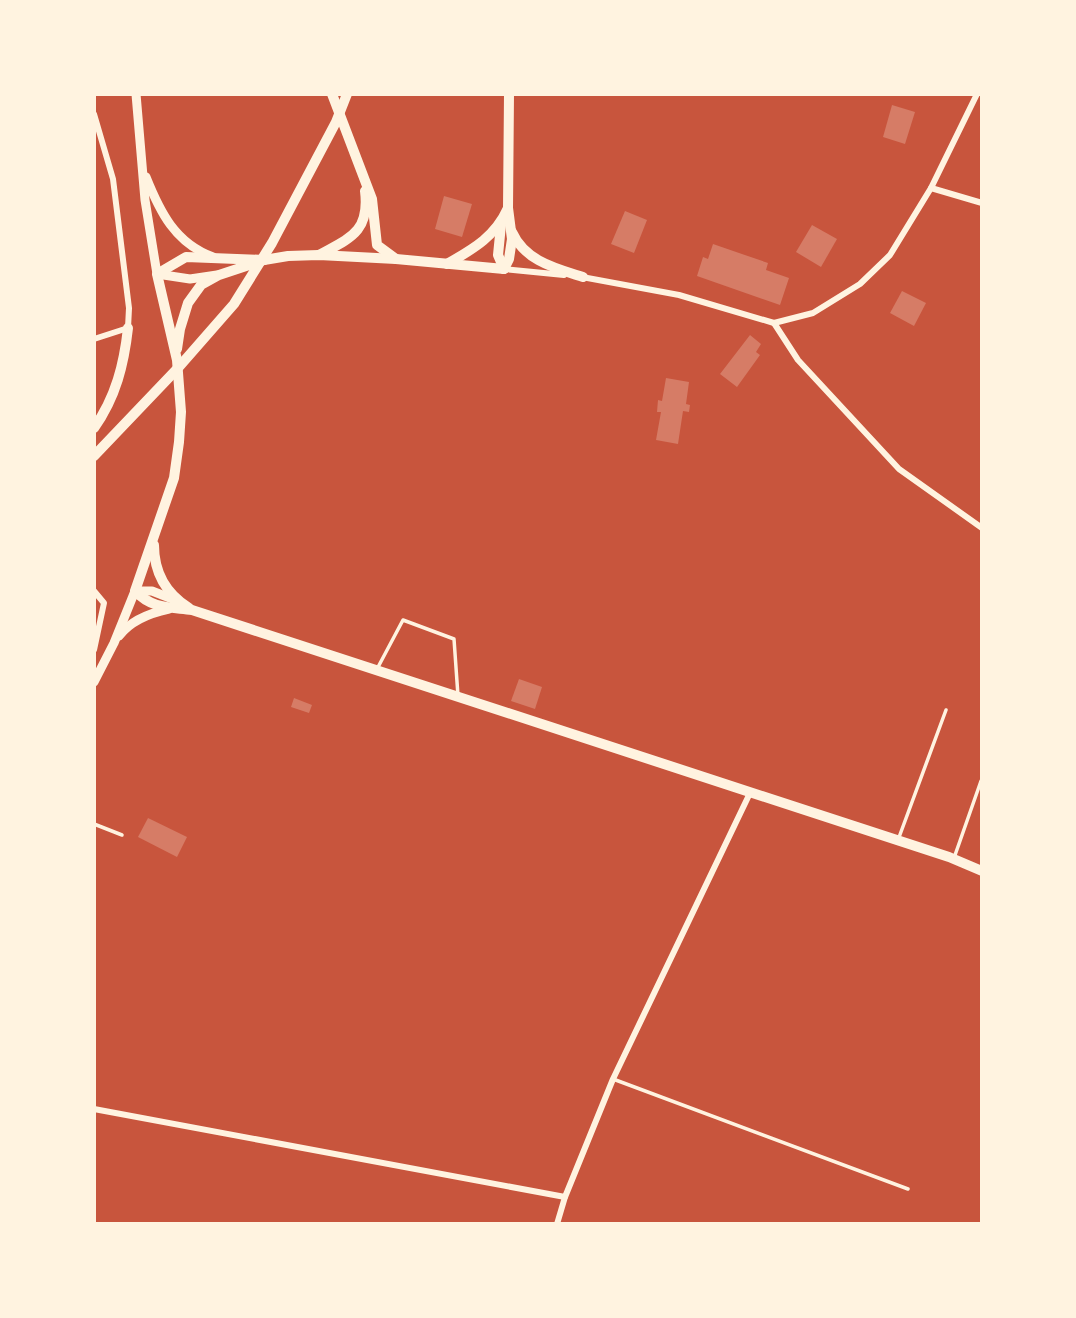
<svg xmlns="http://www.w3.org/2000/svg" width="1076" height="1318" font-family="Raleway,sans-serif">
<rect width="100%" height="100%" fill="#c8553d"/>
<g fill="#d67c66">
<path d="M892,105L915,112L905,144L883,137Z"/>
<path d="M444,196L472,204L462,237L435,229Z"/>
<path d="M625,211L647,220L634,253L611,244Z"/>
<path d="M812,225L837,239L821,267L796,252Z"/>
<path d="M713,244L768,263L766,270L789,278L780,305L697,276L703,257L708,259Z"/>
<path d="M902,291L926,303L914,326L890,313Z"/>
<path d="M750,335L761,344L756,352L760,355L737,387L720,374Z"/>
<path d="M666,378L689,382L686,404L690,405L689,412L683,411L678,444L656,440L661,412H657L658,400L662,401Z"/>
<path d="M519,679L542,687L535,709L511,701Z"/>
<path d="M294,698L312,705L309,713L291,707Z"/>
<path d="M148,818L187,837L177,857L138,837Z"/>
</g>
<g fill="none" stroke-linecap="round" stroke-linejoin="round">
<g stroke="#fff3e0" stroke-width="3.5">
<path d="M377,669L403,620L454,639L458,696"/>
<path d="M94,824L122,835"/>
<path d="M898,840L946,710"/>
<path d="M954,858L981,781"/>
<path d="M613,1079L908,1189"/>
</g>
<g stroke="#fff3e0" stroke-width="6">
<path d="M977,94L931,188L890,255L860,284L813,313L774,323L798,360L899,469L982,528"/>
<path d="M94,114L113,179L129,308L128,328L94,339"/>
<path d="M931,188L982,203"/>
<path d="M504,269L564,275"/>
<path d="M582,277L679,295L774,323"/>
<path d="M94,591L104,603L94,650"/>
<path d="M94,1109L565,1197"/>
<path d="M557,1224L565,1197L613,1079L750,793"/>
</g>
<g stroke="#fff3e0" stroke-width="9">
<path d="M136,94L145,200L157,274L190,279L217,275"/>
<path d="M146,177C160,212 175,243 213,257"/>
<path d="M119,636C131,620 150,613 169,609"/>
<path d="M94,682L114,643L135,591H152L175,600"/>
</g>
<g stroke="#fff3e0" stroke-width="10">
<path d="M264,260L186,257L157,274L177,360L181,412L179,442L174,478L135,591C152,609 170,607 192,610L949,857L982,871"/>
<path d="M177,349L180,329L188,303L201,285L219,275L264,260L288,256L319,255L396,259L504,269"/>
<path d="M154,545C154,572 165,593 189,608"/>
</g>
<g stroke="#fff3e0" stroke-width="10">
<path d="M332,94L372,199L377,245L396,259"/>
<path d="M501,225L498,255L504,269"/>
<path d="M512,232C525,261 555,268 583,277"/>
<path d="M319,255C350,238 370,232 365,191"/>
<path d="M447,264C473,249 495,237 508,208"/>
<path d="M504,269L509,259L512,239L508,208L509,94"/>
<path d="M94,428C116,397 124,364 128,328"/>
<path d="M94,456L178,368L234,304L272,243L336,122L347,94"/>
</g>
</g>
<rect width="1076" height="1318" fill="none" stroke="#fff3e0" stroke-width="192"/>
</svg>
